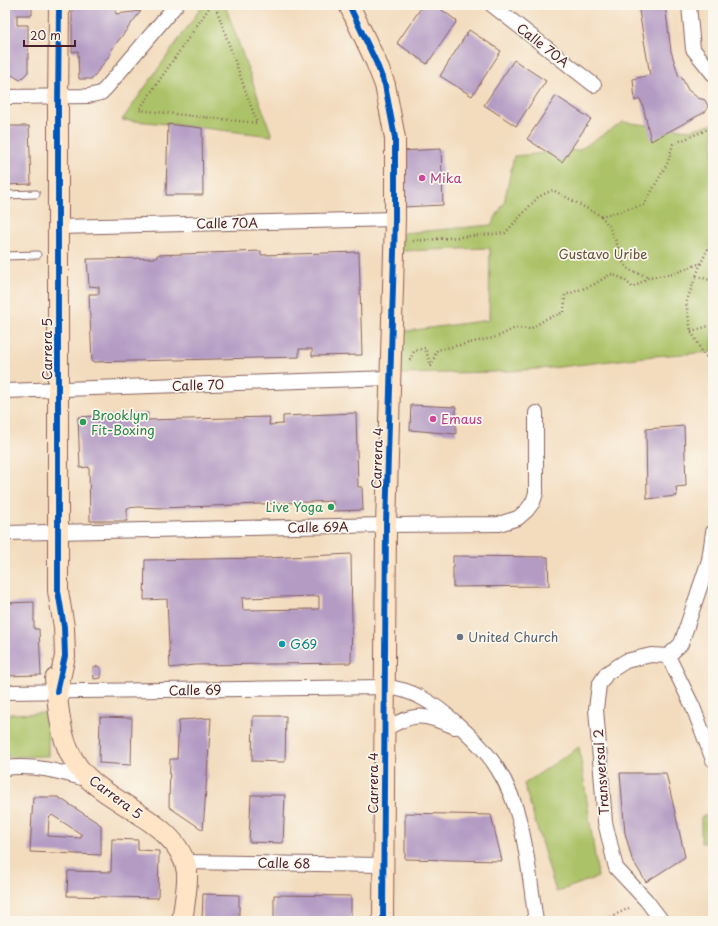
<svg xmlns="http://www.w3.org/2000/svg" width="718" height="926" font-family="'Playpen Sans',sans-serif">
<rect width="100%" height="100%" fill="#fbf7ec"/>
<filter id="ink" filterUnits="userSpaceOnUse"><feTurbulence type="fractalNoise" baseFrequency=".025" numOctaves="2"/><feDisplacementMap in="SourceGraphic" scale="8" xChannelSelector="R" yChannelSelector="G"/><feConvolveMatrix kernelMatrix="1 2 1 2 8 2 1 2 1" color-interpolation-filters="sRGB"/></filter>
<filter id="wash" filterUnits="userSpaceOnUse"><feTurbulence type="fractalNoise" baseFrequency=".012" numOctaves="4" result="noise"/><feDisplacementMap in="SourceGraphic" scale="16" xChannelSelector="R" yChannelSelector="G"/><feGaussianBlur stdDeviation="0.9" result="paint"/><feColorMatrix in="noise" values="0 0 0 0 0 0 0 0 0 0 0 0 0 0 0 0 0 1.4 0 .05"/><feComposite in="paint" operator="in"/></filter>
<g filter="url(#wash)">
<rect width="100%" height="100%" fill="#f3dcbe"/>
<g fill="#acc267" stroke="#7b7049">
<path d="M203,5H225L272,136L168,124L122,120Z"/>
<path d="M623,122L689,130L713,124V352L654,356L551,368L494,372L399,374L400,332L489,320L490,248L400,251L403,233L491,225L504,203L514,156L579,150Z"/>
<path d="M48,713V756L5,757V714Z"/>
<path d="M579,747L598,877L556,892L524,784Z"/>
<path d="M713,814V840L710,842L701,843V817Z"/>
</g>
<g id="blocks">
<g fill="#b49bc4" fill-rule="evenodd">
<path d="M5,5H32V15H17V25H28V72L20,80L12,75L5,81Z"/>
<path d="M72,5H115L116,14L141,11L115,45L110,52L111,53L92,79H79L78,51L72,52Z"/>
<path d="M423,5H435L457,21L427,64L397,43Z"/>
<path d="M638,5H665L671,51L679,77L681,76L688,90L698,98L705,100L708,106L705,112L651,141L643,106L640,99L635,101L633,79L650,75Z"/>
<path d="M469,30L501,51L472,96L440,76Z"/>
<path d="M514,60L546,81L516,126L484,105Z"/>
<path d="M556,96L591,119L562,162L527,139Z"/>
<path d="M168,124L202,128L203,195H166Z"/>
<path d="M5,126H29L31,184L5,185Z"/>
<path d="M441,149L443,205L403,207L401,151Z"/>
<path d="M261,251V255L359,252L362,355L312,356V349H299V357L92,362L89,294H99V287L89,286L87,259L157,258V255Z"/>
<path d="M411,405L456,407V434L410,430Z"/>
<path d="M148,413L147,420L270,417L269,425L283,424V416L356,413L358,487H362L363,510L333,511V501L163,508L138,507L127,508V521H90L89,467L80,468L78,417Z"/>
<path d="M684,426L686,486L676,487L677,496L647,499L646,429Z"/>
<path d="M351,554L352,624L351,663L194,665L170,668L167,599L144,600L145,560L268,558ZM319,596V609L243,610L242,598Z"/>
<path d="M453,556L548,557L549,586L453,587Z"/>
<path d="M5,588H6L7,603L34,602V629H39L41,675L5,676Z"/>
<path d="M98,666L101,669V678L94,679L93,668Z"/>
<path d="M253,716H286L285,762L252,761Z"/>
<path d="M100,717L132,718L131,765L99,763Z"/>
<path d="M211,718L203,830L169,807L170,759H177L179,720Z"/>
<path d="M620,773H666L685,857L646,882L632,859L625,833Z"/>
<path d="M251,795H285L283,843L249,842Z"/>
<path d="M33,797H58L101,825V855L30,852ZM52,815L81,834V838L48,836L49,818Z"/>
<path d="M405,813L491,815L502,861L405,859Z"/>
<path d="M112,839L138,840V850L159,851L158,898L67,896L68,871L111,872Z"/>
<path d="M203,894L239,895V921H202Z"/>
<path d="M274,895L351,896V921H274Z"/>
</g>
</g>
</g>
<g filter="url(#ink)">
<use href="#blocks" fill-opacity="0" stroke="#85615e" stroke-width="1"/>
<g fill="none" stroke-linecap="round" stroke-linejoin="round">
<defs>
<g id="lane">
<path d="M5,195L36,194"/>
<path d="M5,256L37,255"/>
</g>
<g id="street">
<path d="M492,5L594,85"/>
<path d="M689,5L693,49L713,74"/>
<path d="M5,97L88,96L101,93L106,88L176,5"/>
<path d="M58,227L395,219"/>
<path d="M5,391L390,378"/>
<path d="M5,533L386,525L499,524L518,518L527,510L533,502L536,493V413"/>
<path d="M668,656L681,644L709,560L713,532"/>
<path d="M668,656L693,707L713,760"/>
<path d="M5,692L385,687C413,689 433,703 454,721C470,735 486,750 497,768C526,812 528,871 536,921"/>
<path d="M383,731C414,711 423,714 455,727"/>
<path d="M5,768C34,764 61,772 89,780"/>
<path d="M185,862L383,865"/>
<path d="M662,921L646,900L616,868L605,822L596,709L599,685L607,673L626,661L651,655L668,656"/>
</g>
<g id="secondary">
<path d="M349,5L376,62L385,85L395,138V219L386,525L383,921"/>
<path d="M55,679C59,709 59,741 78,767C106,805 180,821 187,872C188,885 184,907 182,921"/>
<path d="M57,692L65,656L64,627L58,591V106L59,5"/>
</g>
</defs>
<use href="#lane" stroke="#85615e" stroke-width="9"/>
<use href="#street" stroke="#85615e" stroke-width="16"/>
<use href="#secondary" stroke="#85615e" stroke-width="22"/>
<g stroke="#85615e" stroke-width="2.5" stroke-dasharray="1 3" stroke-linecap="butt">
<path d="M211,5L139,110L257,123L215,5"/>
<path d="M601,216L609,226L618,246L619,257L629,270L649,277"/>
<path d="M713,238L701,263L686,303L691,331L703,354L710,360L713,370"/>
<path d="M413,241L505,233L538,197L553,190L601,216L644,205L668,162L673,144L713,127"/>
<path d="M696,276L713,281"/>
<path d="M691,331L713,325"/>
<path d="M410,360L414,351L425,348L431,366L437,350L497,337L515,328L530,329L546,319L564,312L565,295L593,285L611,274L624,279L633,288L649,277L673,274L701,263"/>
<path d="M603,921L631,907"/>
</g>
<use href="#lane" stroke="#fff" stroke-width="7"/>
<use href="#street" stroke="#fff" stroke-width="14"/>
<use href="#secondary" stroke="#ffe4c6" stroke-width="20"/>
<defs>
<g id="cycleway">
<path d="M349,5L376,62L385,85L395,138V219L386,525L383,921"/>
<path d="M57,692L65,656L64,627L58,591V106L59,5"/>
</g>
</defs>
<use href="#cycleway" stroke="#fbf7ec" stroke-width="8"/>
<use href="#cycleway" stroke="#0057b8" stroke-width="6"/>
</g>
</g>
<g fill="#d1479c" stroke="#fbf7ec" stroke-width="1.5">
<circle cx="422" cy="178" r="4"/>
<circle cx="433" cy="419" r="4"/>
</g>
<g fill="#2e9e5b" stroke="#fbf7ec" stroke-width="1.5">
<circle cx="83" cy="422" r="4"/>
<circle cx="331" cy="507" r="4"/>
</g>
<circle fill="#6b7280" stroke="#fbf7ec" stroke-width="1.5" cx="460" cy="637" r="4"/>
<circle fill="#0f9aa8" stroke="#fbf7ec" stroke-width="1.5" cx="282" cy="644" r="4"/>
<g text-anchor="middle" stroke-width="3.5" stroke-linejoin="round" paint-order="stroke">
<g font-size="13" fill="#4a1f2b" stroke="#fbf7ec">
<text transform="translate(543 45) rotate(38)" y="5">Calle 70A</text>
<text transform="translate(227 223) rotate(-1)" y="5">Calle 70A</text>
<text transform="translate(47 349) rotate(-90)" y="5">Carrera 5</text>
<text transform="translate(198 385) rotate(-2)" y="5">Calle 70</text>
<text transform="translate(377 458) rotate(-88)" y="5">Carrera 4</text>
<text transform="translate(318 527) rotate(-1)" y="5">Calle 69A</text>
<text transform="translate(195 690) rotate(-1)" y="5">Calle 69</text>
<text transform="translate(601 772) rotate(-94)" y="5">Transversal 2</text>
<text transform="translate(373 783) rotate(-90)" y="5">Carrera 4</text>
<text transform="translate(116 797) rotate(37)" y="5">Carrera 5</text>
<text transform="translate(284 863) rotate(1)" y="5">Calle 68</text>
</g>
<g font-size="13" fill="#b23c85" stroke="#fbf7ec" text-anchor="start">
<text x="430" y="183">Mika</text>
<text x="441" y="424">Emaus</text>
</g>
<g font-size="13" fill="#67503d" stroke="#fbf7ec">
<text x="603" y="259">Gustavo Uribe</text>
</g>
<g font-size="13" fill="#27864d" stroke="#fbf7ec" text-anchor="start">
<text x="91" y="420">Brooklyn<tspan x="91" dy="15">Fit-Boxing</tspan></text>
<text x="323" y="512" text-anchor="end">Live Yoga</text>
</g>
<g font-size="13" fill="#5b616d" stroke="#fbf7ec" text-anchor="start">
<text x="468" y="642">United Church</text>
</g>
<g font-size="13" fill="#0d838f" stroke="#fbf7ec" text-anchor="start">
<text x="290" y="649">G69</text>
</g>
</g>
<rect width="718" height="926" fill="none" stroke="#fbf7ec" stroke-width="20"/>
<path d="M24 40v6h51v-6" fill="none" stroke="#4a1f2b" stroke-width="2"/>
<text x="30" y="40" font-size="12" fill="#4a1f2b" stroke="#fbf7ec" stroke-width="3" paint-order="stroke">20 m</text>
</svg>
